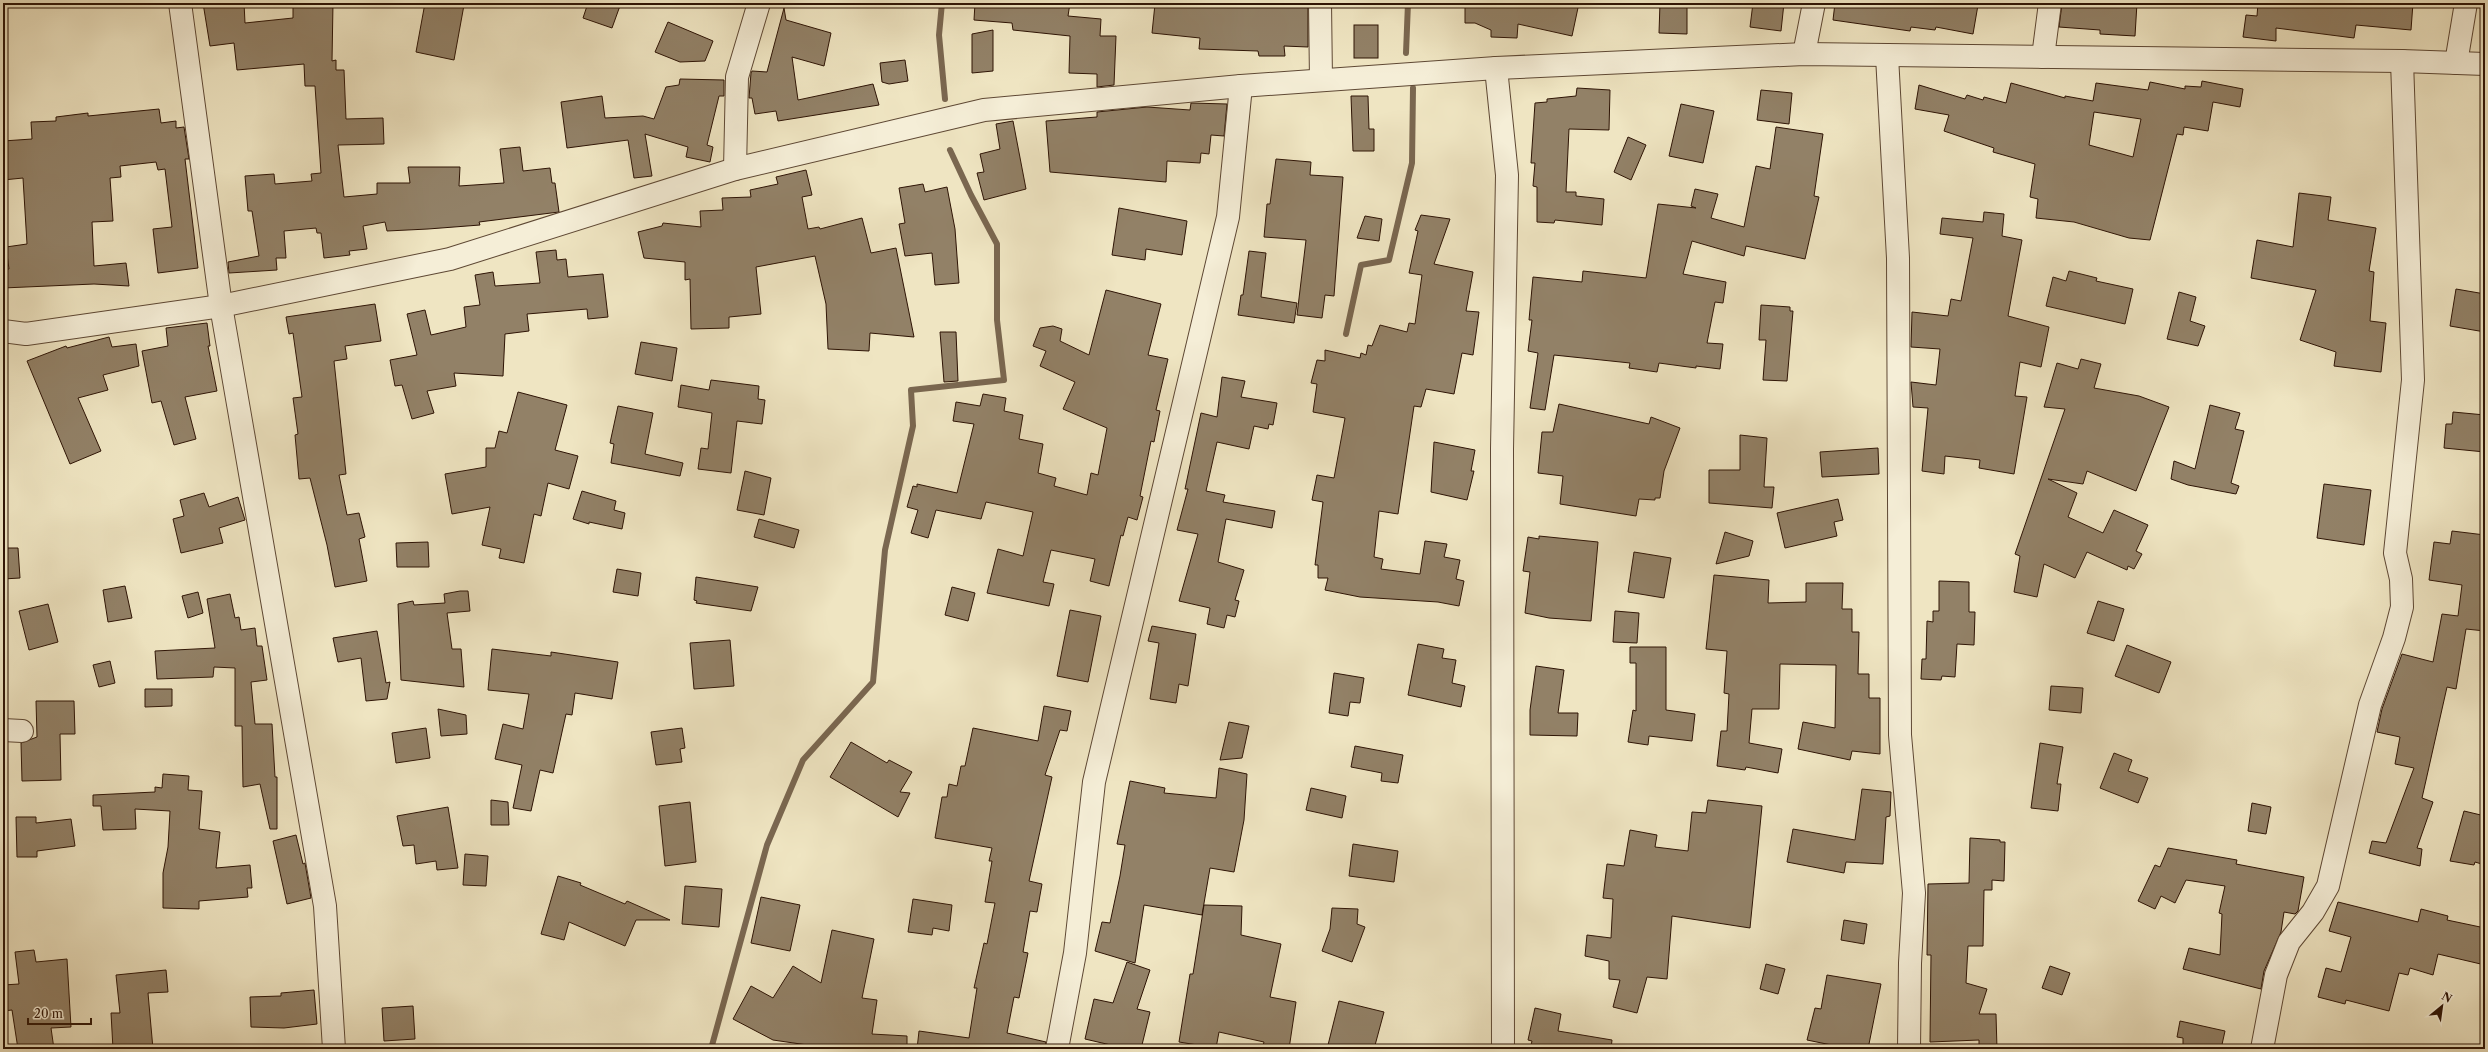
<svg xmlns="http://www.w3.org/2000/svg" width="2488" height="1052" font-family="'Libre Caslon Text',serif">
<rect width="100%" height="100%" fill="#efe5c2"/>
<filter id="stains"><feTurbulence type="fractalNoise" baseFrequency=".005" numOctaves="4"/><feColorMatrix values="0 0 0 0 .2 0 0 0 0 .09 0 0 0 0 .02 0 0 0 .5 -.17"/></filter>
<radialGradient id="worn" r=".72"><stop offset=".6" stop-color="#630" stop-opacity="0"/><stop offset="1" stop-color="#630" stop-opacity=".3"/></radialGradient>
<g fill="none" stroke-linecap="round" stroke-linejoin="round">
<g stroke="#7a6750" stroke-width="6">
<path d="M942,3L939,35L945,99"/>
<path d="M1406,53L1408,3"/>
<path d="M1346,334L1361,265L1389,260L1412,163L1413,88"/>
<path d="M711,1049L767,845L803,760L873,682L885,550L913,426L911,390L1004,380L997,320V244L971,195L950,150"/>
</g>
</g>
<g fill="#928167" stroke="#2e1405" fill-rule="evenodd">
<path d="M203,3H244L245,23L293,18V3H333L332,61L336,60V70H344L346,119L383,118L384,144L338,145L344,197L377,194V183H410L408,167H460L459,186L504,183L500,149L520,147L523,171L550,168L552,183H555L559,212L479,222L480,225L428,229L387,231L385,222L363,226L367,249L349,251L350,255L324,258L321,233H317L316,228L284,231L286,258H276L277,270L229,273L228,262L259,256L252,211H248L245,176L274,174L275,184L312,181L311,174L321,173L315,86H305L304,64L237,70L234,43L210,46Z"/>
<path d="M425,3L464,5L454,60L416,52Z"/>
<path d="M588,3H621L612,28L583,18Z"/>
<path d="M975,3H1070L1068,16L1101,19L1100,36H1116L1114,85L1097,87V74L1069,73L1070,36L1013,30L1012,23L974,20Z"/>
<path d="M1184,3H1284L1283,6H1308V47L1284,46L1285,56H1259L1258,51L1199,49L1200,38L1152,33L1155,4L1184,7Z"/>
<path d="M1465,3H1579L1572,36L1518,24L1517,38L1491,37V30L1475,23H1465Z"/>
<path d="M1660,3H1687V34L1659,33Z"/>
<path d="M1753,3H1784L1781,31L1750,27Z"/>
<path d="M1835,3H1970L1978,5L1973,34L1936,27L1935,30L1911,27L1910,31L1833,20Z"/>
<path d="M2102,3H2137L2135,36L2100,34V30L2059,27L2062,4L2102,7Z"/>
<path d="M2258,3H2413L2411,30L2356,25L2354,38L2276,28V41L2243,37L2246,15L2257,16Z"/>
<path d="M784,8L786,20L831,33L824,66L792,57L798,100L873,84L879,105L778,121L776,111L755,114L752,98H749L751,73L752,71L767,72Z"/>
<path d="M668,22L713,41L705,61L680,62L655,52Z"/>
<rect x="1354" y="25" width="24" height="33"/>
<path d="M993,30V71L972,73V34Z"/>
<path d="M905,60L908,81L889,84L882,82L880,63Z"/>
<path d="M680,79L724,80V96H719L707,145L713,147L710,162L686,157L688,147L645,134L652,176L634,178L628,140L567,148L561,102L602,96L605,118L643,116L654,119L666,87L679,85Z"/>
<path d="M2202,81L2243,89L2240,107L2213,102L2208,131L2184,127L2183,135L2177,134L2150,240L2129,238L2074,222L2036,218L2038,199L2030,197L2035,164L1993,152L1994,148L1944,131L1949,115L1915,109L1919,85L1965,99L1967,95L1983,100L1984,97L2006,103L2011,83L2065,98V96L2093,101L2096,83L2148,90L2150,82L2185,89V86L2201,87ZM2094,112L2141,119L2133,157L2089,145Z"/>
<path d="M1577,88L1610,90L1609,130L1569,129L1566,192H1576V196L1604,199L1602,225L1555,220L1554,223L1537,222V187L1533,186L1535,163H1531L1535,103L1547,102V99L1576,96Z"/>
<path d="M1761,90L1792,93L1789,124L1757,120Z"/>
<path d="M1351,96H1368L1369,129H1374V151H1353Z"/>
<path d="M1191,103L1227,104L1224,136L1211,135L1209,154L1201,153L1200,163L1167,161L1166,182L1050,172L1046,121L1097,117V112L1147,107L1190,110Z"/>
<path d="M1681,104L1714,111L1703,163L1669,156Z"/>
<path d="M159,109L161,123L176,121V128L184,127L189,159H185L198,268L158,273L153,229L172,227L165,169L158,170L156,162L120,166L121,177L110,178L113,221L92,222L94,266L126,263L129,286L94,284L3,288V269H9L6,247L27,244L23,178L3,180V141L32,139L31,122L56,121V117L88,113V116Z"/>
<path d="M1013,121L1026,189L984,200L977,173L984,172L980,154L1000,149L996,124Z"/>
<path d="M1776,127L1823,134L1814,196L1819,197L1805,259L1746,246L1744,256L1692,241L1683,274L1726,282L1723,303L1715,302L1707,343L1723,344L1720,369L1696,366V368L1659,363L1657,372L1629,368L1630,363L1554,355L1545,410L1530,408L1538,353L1528,351L1532,320H1529L1533,277L1582,282L1583,271L1646,278L1658,204L1696,208L1691,206L1695,189L1718,194L1711,218L1744,227L1756,166L1770,169Z"/>
<path d="M1628,137L1646,145L1631,180L1614,172Z"/>
<path d="M1276,159L1311,162L1310,175L1343,177L1334,296L1325,295L1322,318L1297,315L1306,240L1264,237L1267,204H1270Z"/>
<path d="M806,170L812,195L802,197L808,229L819,227L820,229L862,218L871,253L896,248L914,337L870,333L869,351L828,349L826,304L815,256L756,267L761,314L729,317V328L691,329L690,279L685,280V262L644,258L638,232L662,226L663,223L701,227L700,211L723,210L722,198L751,197L750,190L778,184L776,177Z"/>
<path d="M923,184L925,192L947,187L955,229L959,283L935,285L932,253L905,256L899,224L905,223L899,188Z"/>
<path d="M2299,193L2331,197L2328,220L2376,228L2369,271L2374,272L2370,321L2386,323L2381,372L2334,366L2336,352L2300,340L2316,290L2251,278L2257,240L2293,247Z"/>
<path d="M1119,208L1187,221L1182,255L1146,249L1145,260L1112,255Z"/>
<path d="M1984,212L2004,214L2002,236L2022,240L2008,316L2049,327L2041,367L2020,362L2015,396L2027,397L2014,474L1979,468L1980,460L1945,456L1944,474L1922,471L1928,408L1913,407L1911,382L1936,385L1940,349L1911,347L1912,312L1948,316L1951,299L1961,301L1973,238L1940,234L1942,218L1983,222Z"/>
<path d="M1421,215L1450,219L1434,264L1473,272L1466,311L1479,312L1473,355L1462,353L1454,394L1426,389L1421,407L1414,406L1398,514L1379,511L1374,557L1383,559L1381,569L1420,574L1425,541L1447,544L1444,557L1460,560L1456,579L1464,581L1459,606L1438,602L1360,597L1325,590L1328,578H1318V565H1315L1323,502L1312,500L1317,475L1334,478L1345,418L1313,412L1317,384L1311,383L1317,360L1325,361V350L1360,358L1361,353L1366,355L1368,345L1372,346L1380,325L1407,332L1409,323L1415,324L1422,275L1409,273L1418,231L1415,230Z"/>
<path d="M1365,216L1382,219L1379,241L1357,238Z"/>
<path d="M556,250L557,260L566,259L568,277L603,274L608,317L588,319L587,309L527,314L529,331L505,334L503,376L454,373L456,386L427,391L434,413L412,419L402,385L395,386L390,360L417,355L407,314L425,310L431,335L466,327L464,307L480,305L475,275L493,272L495,286L540,283L536,252Z"/>
<path d="M1249,251L1266,253L1261,297L1297,303L1294,323L1238,315L1241,295H1243Z"/>
<path d="M2069,271L2097,278L2096,281L2133,289L2125,324L2046,306L2053,277L2066,281Z"/>
<path d="M2456,289L2485,294V332L2450,326Z"/>
<path d="M1106,290L1161,304L1148,355L1168,359L1156,410L1160,411L1154,442L1151,441L1140,496L1143,497L1137,520L1128,517L1123,536L1121,535L1109,586L1090,581L1095,559L1051,550L1043,582L1054,584L1049,606L987,593L998,549L1023,556L1033,512L986,502L981,519L936,510L928,538L911,533L918,510L907,507L913,486L917,487V484L957,493L974,424L953,421L956,402L980,406L983,394L1006,398L1004,411L1023,415L1019,439L1043,444L1038,473L1056,478L1054,486L1087,495L1091,473L1098,475L1107,428L1063,409L1075,382L1040,366L1046,351L1033,346L1040,328L1053,326L1062,329L1060,341L1089,355Z"/>
<path d="M2179,292L2196,297L2190,321L2205,326L2198,346L2167,339Z"/>
<path d="M375,304L381,341L345,346L347,359L334,361L346,474L339,475L347,515L359,513L365,537L359,539L367,581L335,587L327,545L310,478L299,479L295,435L298,434L293,398L302,397L293,333L289,334L286,317Z"/>
<path d="M1761,305L1790,307V311H1793L1787,381L1763,380L1766,340H1759Z"/>
<path d="M207,323L210,346H208L217,391L185,397L196,439L174,445L161,401L152,403L142,351L168,346L166,328Z"/>
<path d="M940,332H956L958,381L944,382Z"/>
<path d="M109,337L112,347L136,344L139,366L103,375L108,390L78,398L101,451L70,464L27,361L66,346L67,348Z"/>
<path d="M641,342L677,348L672,381L635,374Z"/>
<path d="M2081,359L2101,364L2094,388L2139,396L2169,407L2136,491L2087,471L2083,484L2048,479L2077,493L2068,517L2103,533L2114,510L2148,525L2136,551L2142,554L2134,569L2128,566L2127,570L2087,552L2075,578L2044,564L2037,597L2014,592L2020,556L2015,554L2065,409L2044,407L2057,363L2078,369Z"/>
<path d="M1222,377L1245,381L1241,397L1277,403L1273,425L1269,424L1268,429L1254,426L1249,449L1217,442L1206,491L1225,495L1223,502L1275,511L1272,528L1226,519L1218,562L1244,570L1235,600L1239,601L1235,617L1227,615L1224,628L1207,624L1210,608L1179,601L1198,534L1177,530L1188,489H1185L1201,413L1217,417Z"/>
<path d="M711,380L759,386L758,399L765,400L762,424L737,421L731,473L698,469L701,448L708,449L712,413L678,407L681,385L709,390Z"/>
<path d="M518,392L567,405L555,450L578,456L569,489L548,483L541,516L534,514L524,563L499,558L501,549L482,545L490,507L452,514L445,474L486,467V448H495L499,431L507,433Z"/>
<path d="M1559,404L1649,424L1651,417L1680,428L1664,471L1660,498H1655V500L1639,499L1636,516L1560,504L1563,476L1538,473L1542,432H1553Z"/>
<path d="M2210,405L2240,413L2235,429L2244,431L2231,483L2239,486L2236,494L2188,485L2171,479L2174,461L2195,469Z"/>
<path d="M618,406L653,413L645,454L683,463L680,476L611,463L614,444L610,443Z"/>
<path d="M2453,412L2485,415V452L2444,448L2446,424H2452Z"/>
<path d="M1740,435L1767,438L1764,487H1774L1772,508L1709,503V470H1740Z"/>
<path d="M1434,442L1475,450L1471,471H1474L1467,500L1431,492Z"/>
<path d="M1878,448L1879,474L1822,477L1820,452Z"/>
<path d="M745,471L771,478L764,515L737,510Z"/>
<path d="M2324,484L2371,490L2364,545L2317,538Z"/>
<path d="M582,491L616,501L614,510L625,513L622,529L589,522V524L573,519Z"/>
<path d="M204,493L209,507L238,497L245,520L219,528L223,543L181,553L173,519L184,516L180,500Z"/>
<path d="M1838,499L1843,520L1834,522L1837,536L1785,548L1777,513Z"/>
<path d="M759,519L799,530L794,548L754,537Z"/>
<path d="M2452,531L2485,535V631L2466,629L2456,689L2447,687L2422,798L2433,802L2417,848L2422,849L2420,866L2369,853L2372,841L2386,843L2414,768L2395,764L2400,737L2377,732L2382,709L2402,654L2433,662L2442,614L2458,616L2462,585L2429,580L2434,542L2450,544Z"/>
<path d="M1725,532L1753,541L1749,556L1716,564Z"/>
<path d="M1539,536L1598,542L1591,621L1549,618L1525,613L1530,572L1523,571L1528,537L1539,539Z"/>
<path d="M428,542L429,567H397L396,543Z"/>
<path d="M3,548H18L20,578L3,579Z"/>
<path d="M1634,552L1671,558L1664,598L1628,592Z"/>
<path d="M617,569L641,573L638,596L613,592Z"/>
<path d="M1714,575L1769,580L1768,603L1806,602V583H1843L1842,609H1852V632H1859L1858,674H1869V698H1880V754L1852,751L1850,760L1798,749L1803,722L1835,728L1836,665L1780,664L1779,709H1752L1749,743L1782,749L1778,773L1746,767L1745,770L1717,766L1721,731H1727L1729,694L1724,693L1727,651L1706,649Z"/>
<path d="M696,577L758,587L751,611L696,603L697,601L694,600Z"/>
<path d="M1939,581L1969,582V612H1975L1974,645L1957,644L1955,677L1942,676L1941,680L1921,679L1922,659H1926L1927,621L1933,622V611H1939Z"/>
<path d="M125,586L132,618L108,622L103,590Z"/>
<path d="M952,587L975,593L968,621L945,615Z"/>
<path d="M460,591H468L470,611L447,613L452,649H461L464,687L401,680L398,604L413,601L414,605L445,603L444,594Z"/>
<path d="M198,592L203,613L188,618L182,596Z"/>
<path d="M230,594L235,618L239,617L241,630L255,628L257,646H262L267,680L251,682L255,724H272L275,777H277V829H270L260,784L243,787L242,726H235V668L214,667L213,677L157,679L155,651L215,648L207,599Z"/>
<path d="M2098,601L2124,609L2114,641L2087,633Z"/>
<path d="M48,604L58,642L29,650L19,611Z"/>
<path d="M1070,610L1101,616L1088,682L1057,676Z"/>
<path d="M1615,611L1639,613L1637,643L1613,642Z"/>
<path d="M1152,626L1196,634L1188,686L1179,684L1176,703L1150,699L1159,643L1148,641Z"/>
<path d="M377,631L386,683L390,682L387,699L366,701L361,658L338,662L333,638Z"/>
<path d="M730,640L734,686L694,689L690,643Z"/>
<path d="M1418,644L1444,649L1442,658L1456,660L1452,683L1465,686L1461,707L1408,695Z"/>
<path d="M2127,645L2171,662L2159,693L2115,676Z"/>
<path d="M1630,647H1666V710L1695,714L1692,741L1649,736L1648,745L1628,742L1633,710L1636,711V663H1630Z"/>
<path d="M492,649L551,656V652L618,662L612,699L575,693L572,715L566,714L553,773L540,770L531,811L513,808L522,765L495,759L503,724L523,729L529,694L488,690Z"/>
<path d="M110,661L115,683L99,687L93,665Z"/>
<path d="M1536,666L1564,670L1558,713H1578L1577,736L1530,735V710Z"/>
<path d="M1334,673L1364,678L1360,703L1350,702L1348,716L1329,713Z"/>
<path d="M2051,686L2083,688L2081,713L2049,710Z"/>
<path d="M145,689H172V706L145,707Z"/>
<path d="M36,701H74L75,734H60L61,780L22,781L21,743L37,737Z"/>
<path d="M1044,706L1071,711L1067,731L1060,730L1045,775L1052,777L1029,881L1042,884L1037,912L1030,911L1023,952L1028,953L1019,998L1014,997L1007,1033L1046,1042L1045,1049H917L919,1031L969,1038L977,988H974L984,943L987,944L995,903L985,902L992,861H989L992,848L935,838L942,797H947L949,784L957,786L961,766H965L973,728L1038,741Z"/>
<path d="M438,709L466,715L467,734L441,736Z"/>
<path d="M1229,722L1249,726L1242,758L1220,760Z"/>
<path d="M426,728L430,758L396,763L392,733Z"/>
<path d="M682,728L685,748L680,749L682,762L656,765L651,732Z"/>
<path d="M851,742L887,763L889,760L912,772L900,792L910,793L898,817L830,777Z"/>
<path d="M2040,743L2063,747L2057,784H2061L2058,811L2031,808Z"/>
<path d="M1355,746L1403,755L1398,783L1381,781L1382,773L1351,767Z"/>
<path d="M2114,753L2132,760L2128,771L2148,778L2138,803L2100,788Z"/>
<path d="M1219,768L1247,774L1244,820L1234,872L1210,868L1202,915L1144,905L1135,963L1095,951L1102,922L1110,923L1120,876L1125,845L1117,844L1130,781L1165,788L1164,793L1216,798Z"/>
<path d="M163,774L189,776L188,790L202,791L199,829L220,832L216,868L250,865L252,888H247L248,897L199,901V909L163,908V873L168,847L170,811L135,809L136,829L103,830L101,806H93V795L155,792V787L162,788Z"/>
<path d="M1311,788L1346,796L1342,818L1306,810Z"/>
<path d="M1862,789L1891,792L1890,816L1886,817L1883,864L1846,862L1844,873L1787,862L1793,829L1855,840Z"/>
<path d="M491,800L508,802L509,825H491Z"/>
<path d="M1708,800L1762,806L1750,928L1672,916L1667,979L1647,977L1637,1013L1613,1007L1620,980L1609,979V961L1585,956L1587,935L1611,938L1613,899L1603,898L1607,864L1624,866L1630,830L1657,835L1655,847L1688,851L1692,812L1706,813Z"/>
<path d="M690,802L696,862L665,866L659,806Z"/>
<path d="M2252,803L2271,807L2266,834L2248,831Z"/>
<path d="M448,807L458,868L437,870L436,861L416,864L414,845L403,846L397,816Z"/>
<path d="M2464,811L2485,816V865L2475,862L2474,865L2450,861Z"/>
<path d="M16,817H36V823L71,819L75,846L37,851V857H17Z"/>
<path d="M296,835L303,864L305,863L311,898L287,904L273,841Z"/>
<path d="M1970,838L2000,840V842H2005L2004,881L1992,880V890H1984L1983,946H1968L1966,983L1987,989L1979,1014H1996L1997,1049H1979V1040L1930,1042L1931,955H1927L1928,884L1969,883Z"/>
<path d="M1353,844L1398,851L1394,882L1349,876Z"/>
<path d="M2168,848L2237,860L2236,864L2304,877L2298,911L2295,914L2284,912L2281,932L2264,971L2261,989L2183,969L2189,948L2220,955L2222,914L2219,913L2225,886L2186,880L2175,903L2161,896L2155,909L2138,901L2155,865L2160,867Z"/>
<path d="M465,854L488,856L486,886L463,885Z"/>
<path d="M558,876L581,883L580,885L625,904L627,901L670,920H636L625,946L569,922L564,940L541,934Z"/>
<path d="M685,886L722,889L719,927L682,924Z"/>
<path d="M761,897L800,905L790,951L751,943Z"/>
<path d="M913,899L952,905L949,931L933,928L932,935L908,932Z"/>
<path d="M2338,902L2418,922L2421,909L2448,916L2447,920L2485,928V965L2438,954L2433,975L2410,968L2408,975L2399,973L2389,1011L2346,1000L2345,1004L2318,997L2326,968L2341,972L2351,937L2329,931Z"/>
<path d="M1204,905L1242,906L1241,935L1281,944L1270,997L1296,1002L1289,1049H1262L1264,1042L1219,1032L1216,1048L1179,1042L1190,974H1193Z"/>
<path d="M1332,908L1358,909L1357,924L1365,927L1352,962L1322,951L1330,929Z"/>
<path d="M1844,920L1867,924L1864,944L1841,940Z"/>
<path d="M832,930L874,939L862,998L877,1000L872,1034L907,1036V1049H835L773,1040L733,1019L751,986L773,998L793,966L821,983Z"/>
<path d="M34,950L36,962L67,959L71,1027L51,1028L54,1049H18L12,1010L3,1011V985L19,984L15,952Z"/>
<path d="M1127,962L1150,970L1137,1009L1150,1012L1141,1049H1128L1085,1039L1094,999L1113,1003Z"/>
<path d="M1766,964L1785,969L1778,994L1760,989Z"/>
<path d="M2050,966L2070,973L2062,995L2042,988Z"/>
<path d="M166,970L168,992L148,993L153,1049H113L111,1013H120L116,975Z"/>
<path d="M1827,975L1881,984L1868,1049H1851L1807,1040L1815,1008L1821,1009Z"/>
<path d="M314,990L317,1024L284,1028L251,1027L250,997L281,996V993Z"/>
<path d="M1339,1001L1384,1012L1374,1049H1327Z"/>
<path d="M413,1006L415,1039L384,1041L382,1008Z"/>
<path d="M1535,1008L1561,1014L1558,1031L1612,1040L1611,1049H1530L1532,1041L1528,1040Z"/>
<path d="M2180,1021L2225,1031L2221,1049H2183V1038L2177,1037Z"/>
</g>
<g fill="none" stroke-linecap="round" stroke-linejoin="round">
<defs>
<g id="minor">
<path d="M180,3L221,306L325,906L334,1049"/>
<path d="M1320,3L1321,80"/>
<path d="M1804,54L1814,3"/>
<path d="M1887,56L1898,258L1900,735L1914,893L1910,963L1909,1049"/>
<path d="M2043,57L2050,3"/>
<path d="M2456,63L2466,3"/>
<path d="M1496,68L1507,175L1502,449L1503,1049"/>
<path d="M735,169L737,77L759,3"/>
<path d="M3,331L26,334L221,306L450,259L735,169L984,110L1241,86L1496,68L1804,54L2402,61L2485,64"/>
<path d="M3,730L22,731"/>
<path d="M1057,1049L1075,953L1094,782L1228,217L1241,86"/>
<path d="M2262,1049L2276,975L2289,942L2313,912L2328,886L2370,705L2394,638L2402,607L2401,579L2395,553L2413,380L2402,61"/>
</g>
</defs>
<use href="#minor" stroke="#5e4834" stroke-width="24"/>
<use href="#minor" stroke="#f5eed7" stroke-width="22"/>
</g>
<rect width="2488" height="1052" fill="none" stroke="#efe5c2" stroke-width="16"/>
<rect x="4" y="4" width="2480" height="1044" fill="none" stroke="#2e1405" stroke-width="2"/>
<rect x="8" y="8" width="2472" height="1036" fill="none" stroke="#2e1405"/>
<g transform="translate(2442 1006) rotate(29)" stroke="#f5eed7" stroke-width="3" paint-order="stroke">
<path d="M0-3L7 15L0 10L-7 15Z" fill="#2e1405"/>
<text y="-6" font-size="11" font-weight="bold" text-anchor="middle" fill="#2e1405">N</text>
</g>
<path d="M28 1018v6h63v-6" fill="none" stroke="#2e1405" stroke-width="2"/>
<text x="34" y="1018" font-size="12" fill="#2e1405" stroke="#f5eed7" stroke-width="3" paint-order="stroke">20 m</text>
<rect width="100%" height="100%" filter="url(#stains)"/>
<rect width="100%" height="100%" fill="url(#worn)"/>
</svg>
